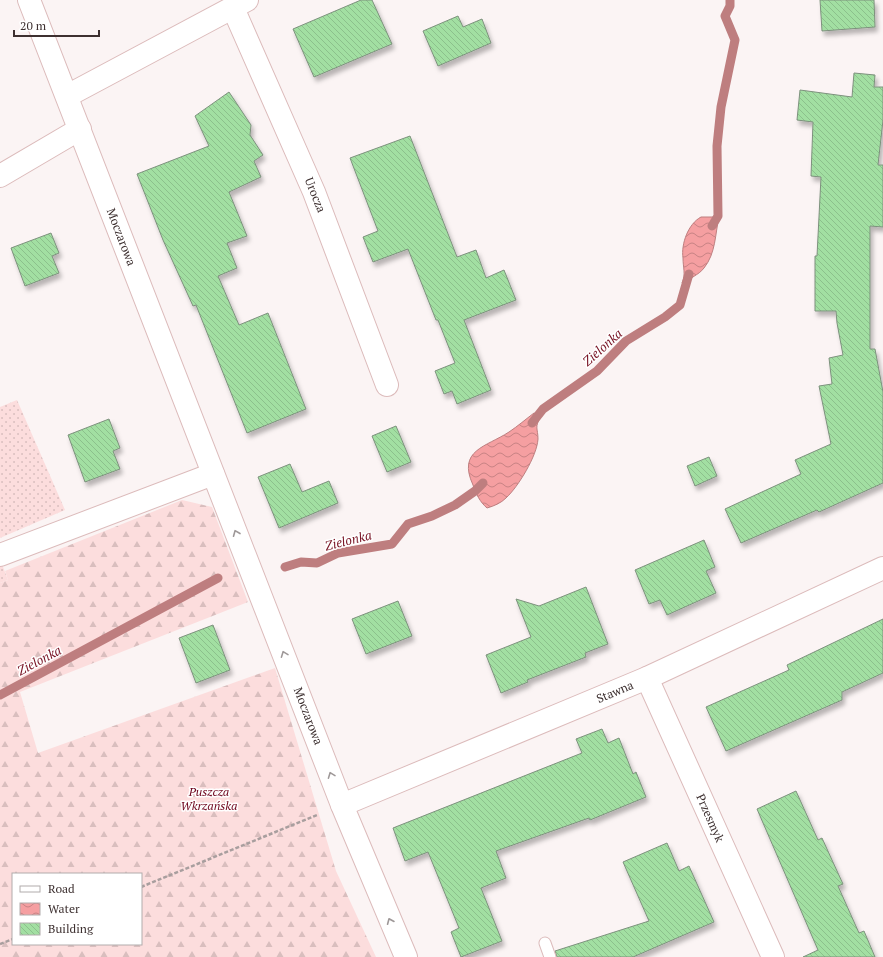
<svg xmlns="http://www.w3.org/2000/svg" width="883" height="957" font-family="'PT Serif',serif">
<defs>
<pattern id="grass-dots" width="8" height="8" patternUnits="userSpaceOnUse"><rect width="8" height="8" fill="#fcdddd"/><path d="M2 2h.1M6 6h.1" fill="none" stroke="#d9bebe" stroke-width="1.8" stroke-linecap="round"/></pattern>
<pattern id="forest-firs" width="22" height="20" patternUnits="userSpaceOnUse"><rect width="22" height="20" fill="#fcdddd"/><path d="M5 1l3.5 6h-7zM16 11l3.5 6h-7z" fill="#d9bebe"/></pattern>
<pattern id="water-waves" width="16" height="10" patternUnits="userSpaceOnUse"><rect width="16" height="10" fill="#f59fa1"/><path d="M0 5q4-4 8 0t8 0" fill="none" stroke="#c88284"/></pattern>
<pattern id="building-back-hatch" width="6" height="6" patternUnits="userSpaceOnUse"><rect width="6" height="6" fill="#a2dfa2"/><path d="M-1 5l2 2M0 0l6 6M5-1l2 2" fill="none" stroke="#8cc08c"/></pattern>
<filter id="shadow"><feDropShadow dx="2.5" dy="4.5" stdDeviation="2" flood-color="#0004"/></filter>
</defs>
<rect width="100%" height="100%" fill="#fbf4f4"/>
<g fill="url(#grass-dots)">
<path d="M17,400L65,510L0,538V407Z"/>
<path d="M0,559L8,580L0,583Z"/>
</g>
<path fill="url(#forest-firs)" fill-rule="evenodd" d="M182,500L212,507L248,602L20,692L38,753L275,668L336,871L376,957H0V583L8,580L5,571ZM13,874H141V944H13Z"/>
<g fill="url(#water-waves)" stroke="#be7e7f">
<path d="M701,217H719C715,234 716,253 704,268C698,276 690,276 686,285L682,283C686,274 683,268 683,258C681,244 688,224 701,217Z"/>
<path d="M534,413L541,416C534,428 538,428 538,439C537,456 518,487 506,498C501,503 494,506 487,508C480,502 476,494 473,485C457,450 486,447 509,432C518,426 526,419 534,413Z"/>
</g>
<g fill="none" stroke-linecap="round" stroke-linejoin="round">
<g stroke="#be7e7f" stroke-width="9">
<path d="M712,226L718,216L717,146L721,107L735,40L725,16L730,6V0"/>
<path d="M532,423L543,409L597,371L626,341L665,317L680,305L689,274"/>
<path d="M285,567L301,562L317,563L338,553L392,544L408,524L432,516L455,505L475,491L483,483"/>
<path d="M0,695L218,578"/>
</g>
</g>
<g fill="url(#building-back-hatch)" stroke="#7d917d" filter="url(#shadow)">
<path d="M361,0H372L392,44L314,77L293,29Z"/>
<path d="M820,0H874L875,27L822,31Z"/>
<path d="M458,16L463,27L482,19L491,43L438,66L423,31Z"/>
<path d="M854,73L875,75L874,87H883V120L878,165H883V227L870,226V349H875L883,392V483L819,512L817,510L741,543L725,509L801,474L795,460L831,444L819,386L832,384L829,358L843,355L837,323L836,311H815V256H817L821,177L811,176L813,122L797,120L800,90L852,97Z"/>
<path d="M229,92L251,125L250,135L263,155L254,161L261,177L229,192L247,236L227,243L237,268L218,276L239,325L268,313L306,409L247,433L196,305L193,306L163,240L137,174L209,146L195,116Z"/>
<path d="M410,136L457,257L476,250L486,278L504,270L516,300L464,320L491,390L457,404L452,391L444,394L435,371L455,363L438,320H436L408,249L373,262L363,237L378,231L350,158Z"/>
<path d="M51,233L59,253L52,256L59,273L25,286L11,248Z"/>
<path d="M109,419L120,448L113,451L120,469L85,482L68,435Z"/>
<path d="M396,426L411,462L387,472L372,436Z"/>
<path d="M709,457L717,476L695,486L687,466Z"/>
<path d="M290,464L302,492L329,481L338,503L279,528L258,477Z"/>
<path d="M704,540L715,567L706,571L716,593L667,615L660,600L649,604L635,570Z"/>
<path d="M586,587L608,644L585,653L586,657L527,680L528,682L501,693L486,655L531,637L516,599L539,606Z"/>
<path d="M398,601L412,636L366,654L352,619Z"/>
<path d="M883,619V673L842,692V700L726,751L706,707L789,670L787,665Z"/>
<path d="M213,625L230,670L196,683L179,638Z"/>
<path d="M602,729L608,743L619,738L633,774L636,772L646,797L590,820L589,818L496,851L506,878L481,888L502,941L461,957L451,932L459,928L428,852L405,861L393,828L582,753L576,739Z"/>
<path d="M796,791L818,840L822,838L832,860L843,884L838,886L859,933L864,931L875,957H803L818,950L757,809Z"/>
<path d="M667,843L679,871L689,866L714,922L633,957H557L555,951L649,921L623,862Z"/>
</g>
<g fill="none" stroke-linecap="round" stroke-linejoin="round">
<defs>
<path id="lane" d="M545,943L550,957"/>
<g id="street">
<path d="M29,0L342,805L406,957"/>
<path d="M233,8L314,192L387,385"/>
<path d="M67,96L247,0"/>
<path d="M0,176L80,129"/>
<path d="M0,555L213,474"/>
<path d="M647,678L773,957"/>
<path d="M342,805L647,678L883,568"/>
</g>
</defs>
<use href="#lane" stroke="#dcbbbb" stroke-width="13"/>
<use href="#street" stroke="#dcbbbb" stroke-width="24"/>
<g stroke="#a89e9e" stroke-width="2.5" stroke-dasharray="4 2" stroke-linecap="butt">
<path d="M141,887L317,815"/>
<path d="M0,944L13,939"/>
</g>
<use href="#lane" stroke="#fff" stroke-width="11"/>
<use href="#street" stroke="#fff" stroke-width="22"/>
</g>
<defs><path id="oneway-chevron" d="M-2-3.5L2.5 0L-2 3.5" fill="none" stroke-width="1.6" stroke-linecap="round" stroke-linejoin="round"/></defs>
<g stroke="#9e9898">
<use href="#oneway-chevron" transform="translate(236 533) rotate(-112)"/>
<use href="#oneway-chevron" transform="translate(284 654) rotate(-111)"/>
<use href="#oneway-chevron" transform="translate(331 775) rotate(-111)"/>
<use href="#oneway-chevron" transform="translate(390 921) rotate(-113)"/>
</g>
<g text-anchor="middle" stroke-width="3" stroke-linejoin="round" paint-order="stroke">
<g font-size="12" fill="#3d3030" stroke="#fff">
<text transform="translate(315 195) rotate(68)" y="4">Urocza</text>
<text transform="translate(121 237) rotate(69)" y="4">Moczarowa</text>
<text transform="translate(615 692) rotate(-23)" y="4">Stawna</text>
<text transform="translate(308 716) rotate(69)" y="4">Moczarowa</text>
<text transform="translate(710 818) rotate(66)" y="4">Przesmyk</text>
</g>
<g font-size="12" font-style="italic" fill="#6e051d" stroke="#fff">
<text x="209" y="796">Puszcza<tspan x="209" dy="14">Wkrzańska</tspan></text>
</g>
<g font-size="13" font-style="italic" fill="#781324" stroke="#fff">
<text transform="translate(602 347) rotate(-42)" y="5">Zielonka</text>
<text transform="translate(348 540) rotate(-14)" y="5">Zielonka</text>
<text transform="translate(39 660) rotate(-28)" y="5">Zielonka</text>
</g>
</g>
<rect x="12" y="873" width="130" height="72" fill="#ffffff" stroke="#b1acac"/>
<rect x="20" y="886" width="20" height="6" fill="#ffffff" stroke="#b1acac"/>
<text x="48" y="893" font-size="12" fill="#3d3030">Road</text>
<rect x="20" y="903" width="20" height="12" fill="url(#water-waves)" stroke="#b1acac"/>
<text x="48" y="913" font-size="12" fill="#3d3030">Water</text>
<rect x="20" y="923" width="20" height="12" fill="url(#building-back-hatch)" stroke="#b1acac"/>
<text x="48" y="933" font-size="12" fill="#3d3030">Building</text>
<path d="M14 30v6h85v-6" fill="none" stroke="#3d3030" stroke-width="2"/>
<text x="20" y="30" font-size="12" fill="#3d3030" stroke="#ffffff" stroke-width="3" paint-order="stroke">20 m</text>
</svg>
